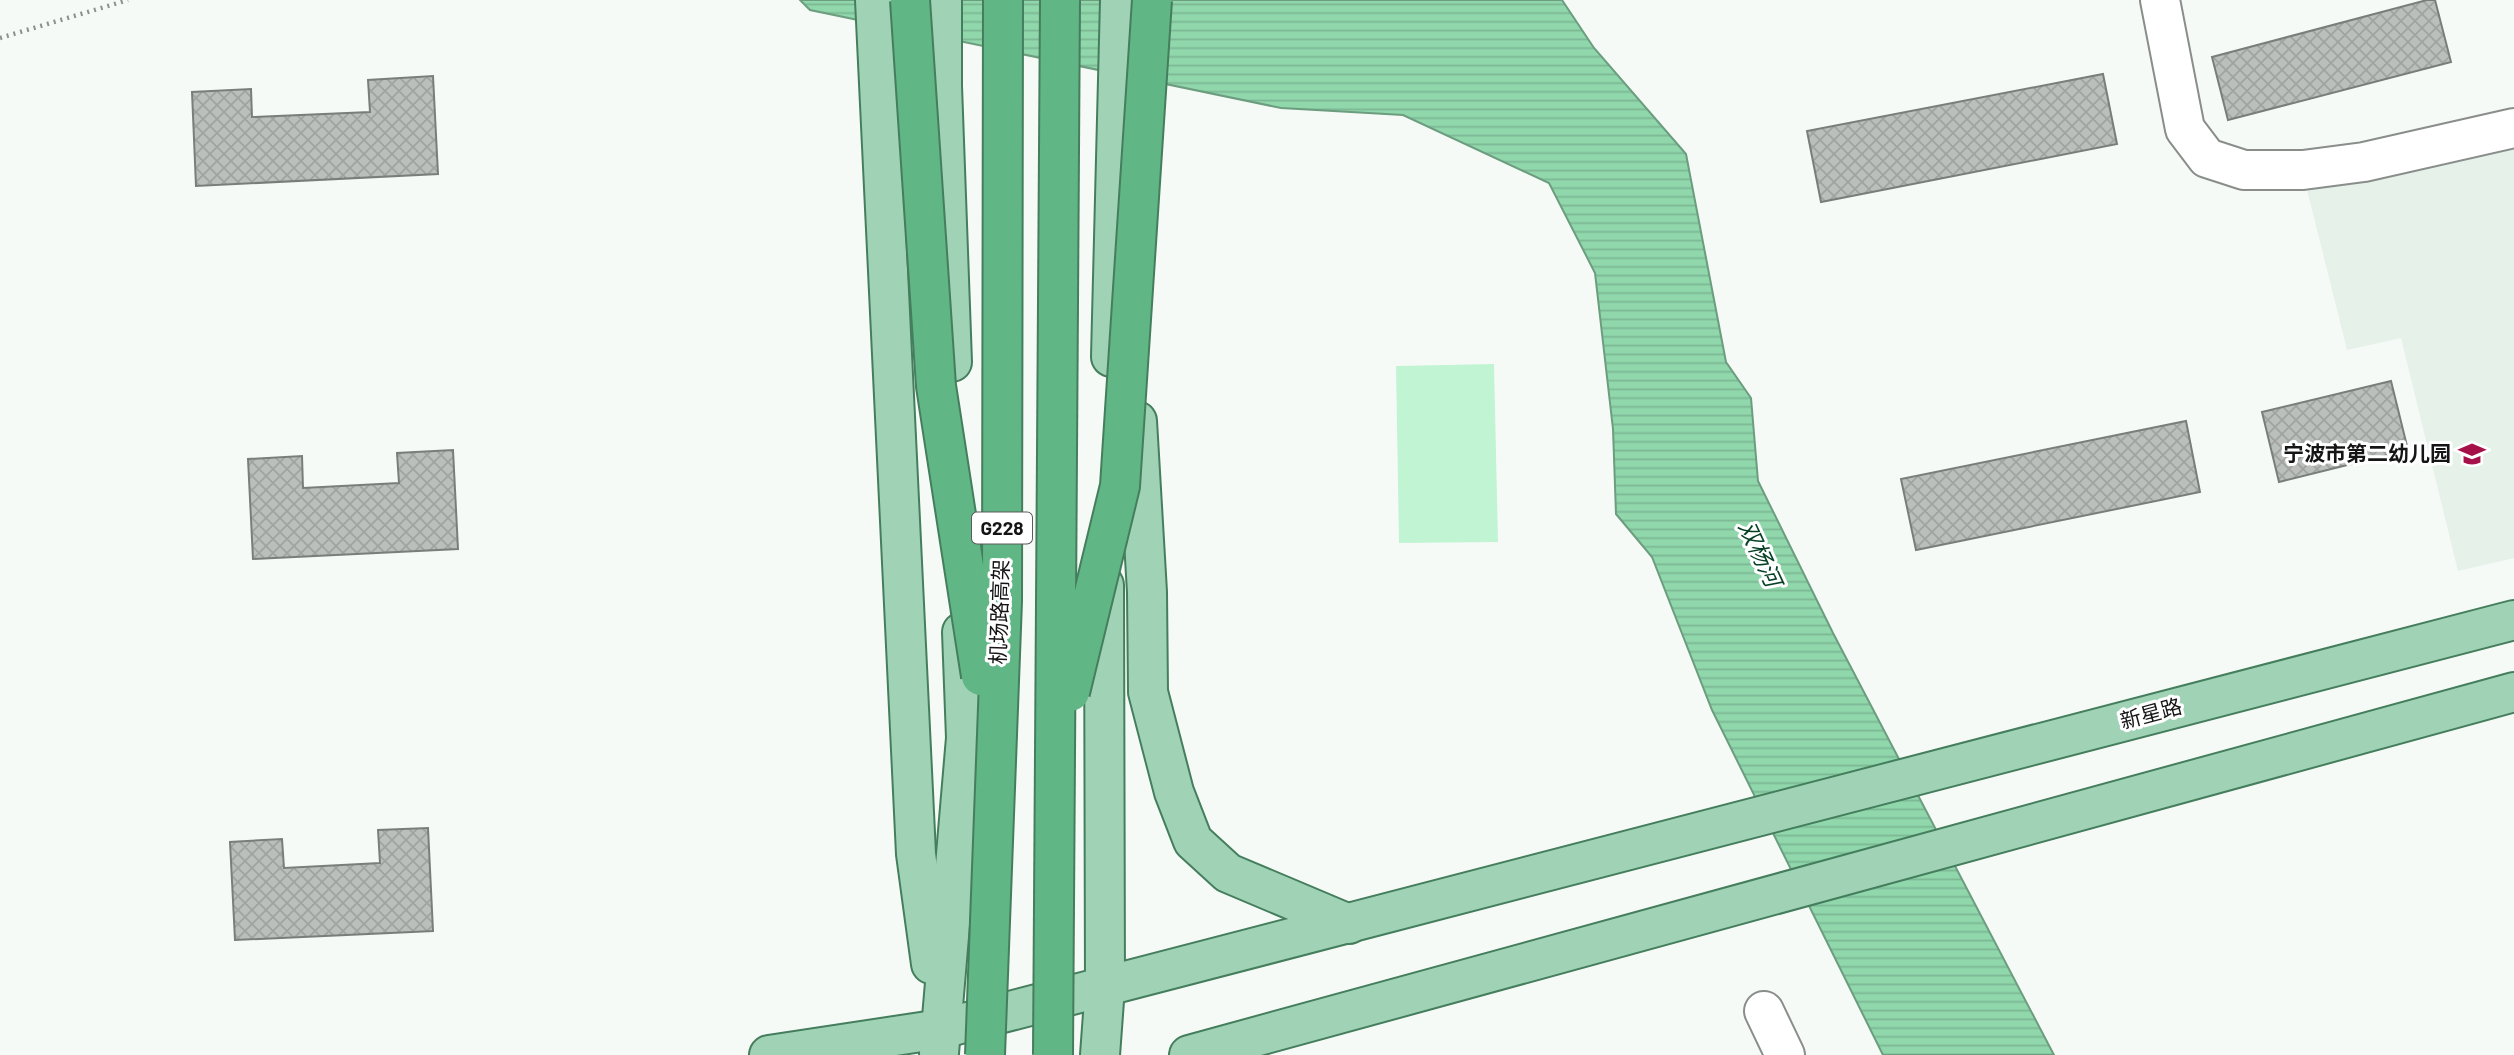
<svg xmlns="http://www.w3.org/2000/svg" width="2514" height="1055" font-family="Barlow,'Noto Sans SC',sans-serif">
<defs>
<pattern id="water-rules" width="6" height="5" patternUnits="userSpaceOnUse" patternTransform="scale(1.75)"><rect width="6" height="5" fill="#90d7ac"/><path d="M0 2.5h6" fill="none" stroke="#7bb893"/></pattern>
<pattern id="building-cross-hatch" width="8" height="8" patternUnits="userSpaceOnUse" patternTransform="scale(1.75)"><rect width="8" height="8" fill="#bbbfbc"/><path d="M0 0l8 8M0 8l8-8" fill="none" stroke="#a0a3a1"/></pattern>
</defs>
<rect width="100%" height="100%" fill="#f6faf7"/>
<path fill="#e5f1e9" d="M2514,135V558L2458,571L2401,338L2347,350L2306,186Z"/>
<path fill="#c1f4d3" d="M1494,364L1498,542L1399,543L1396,366Z"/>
<path fill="url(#water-rules)" stroke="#6b9d7e" stroke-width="2" d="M800,0H1562L1594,48L1686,154L1726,362L1751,398L1758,481L1833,633L2054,1055H1883L1712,710L1652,557L1616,514L1613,429L1595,273L1549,183L1403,115L1281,108L810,10Z"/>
<g fill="url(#building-cross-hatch)" stroke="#7a7e7b" stroke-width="2">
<path d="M2427,0H2435L2451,62L2228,120L2212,57Z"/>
<path d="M2103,74L2117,144L1821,202L1807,131Z"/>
<path d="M433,76L438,174L196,186L192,92L251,89L252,117L370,112L368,80Z"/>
<path d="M2391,381L2408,450L2279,482L2262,412Z"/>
<path d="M2186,421L2200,492L1916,550L1901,479Z"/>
<path d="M453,450L458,549L253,559L248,459L302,456L303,488L399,483L397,453Z"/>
<path d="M428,828L433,931L235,940L230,842L282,839L284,868L380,863L378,830Z"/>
</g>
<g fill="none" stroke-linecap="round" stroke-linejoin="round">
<defs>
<g id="minor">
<path d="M2160,0L2185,129L2207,158L2244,170H2303L2364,162L2514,128"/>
<path d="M1764,1011L1785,1055"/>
</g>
<g id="major">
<path d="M875,0L916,854L931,964"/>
<path d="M942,0V86L952,362"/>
<path d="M1111,357L1120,0"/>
<path d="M1137,421L1147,592L1148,692L1174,792L1193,841L1228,873L1349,924"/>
<path d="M939,1053L966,738L962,632"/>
<path d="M769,1055L941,1029L2514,620"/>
<path d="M1100,1055L1105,987L1104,585"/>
<path d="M1189,1055L2514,692"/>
</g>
</defs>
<use href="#minor" stroke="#898e8b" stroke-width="42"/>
<use href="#major" stroke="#457e5d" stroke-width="42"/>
<path stroke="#8d908e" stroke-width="4.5" stroke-dasharray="2 5" stroke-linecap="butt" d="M0,38L128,0"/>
<use href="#minor" stroke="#fff" stroke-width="38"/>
<use href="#major" stroke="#a0d3b6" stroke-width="38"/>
<defs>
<g id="highway-bridge">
<path d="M910,0L936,386L981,676"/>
<path d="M1070,692L1120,486L1152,0"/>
<path d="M985,1055L1002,601L1003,0"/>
<path d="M1053,1055L1060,0"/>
</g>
</defs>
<use href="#highway-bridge" stroke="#457e5d" stroke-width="42" stroke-linecap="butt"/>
<use href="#highway-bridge" stroke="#60b685" stroke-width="38"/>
</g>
<defs>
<symbol id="school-bare" viewBox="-9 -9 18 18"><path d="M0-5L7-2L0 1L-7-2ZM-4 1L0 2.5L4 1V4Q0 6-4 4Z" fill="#a6114a" stroke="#fff" stroke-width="2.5" paint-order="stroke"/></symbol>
</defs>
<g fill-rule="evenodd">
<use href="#school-bare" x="2453" y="435" width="38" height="38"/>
</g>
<g text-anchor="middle" stroke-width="6" stroke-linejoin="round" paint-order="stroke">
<rect fill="#fff" stroke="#5a5b5a" stroke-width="2" x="972" y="512.5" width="60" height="31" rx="5"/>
<g font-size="19" font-weight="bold" fill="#141514">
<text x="1002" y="535">G228</text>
</g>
<g font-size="21" font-weight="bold" fill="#141514" stroke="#fff" text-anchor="end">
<text x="2451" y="461">宁波市第二幼儿园</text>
</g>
<g font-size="21" fill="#141514" stroke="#fff">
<text transform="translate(1000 612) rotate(-88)" y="7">机场路高架</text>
<text transform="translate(2151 714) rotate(-15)" y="7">新星路</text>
</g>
<g font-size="23" font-style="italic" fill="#074125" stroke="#fff">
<text transform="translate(1760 554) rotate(65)" y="8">双杨河</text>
</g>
</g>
</svg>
